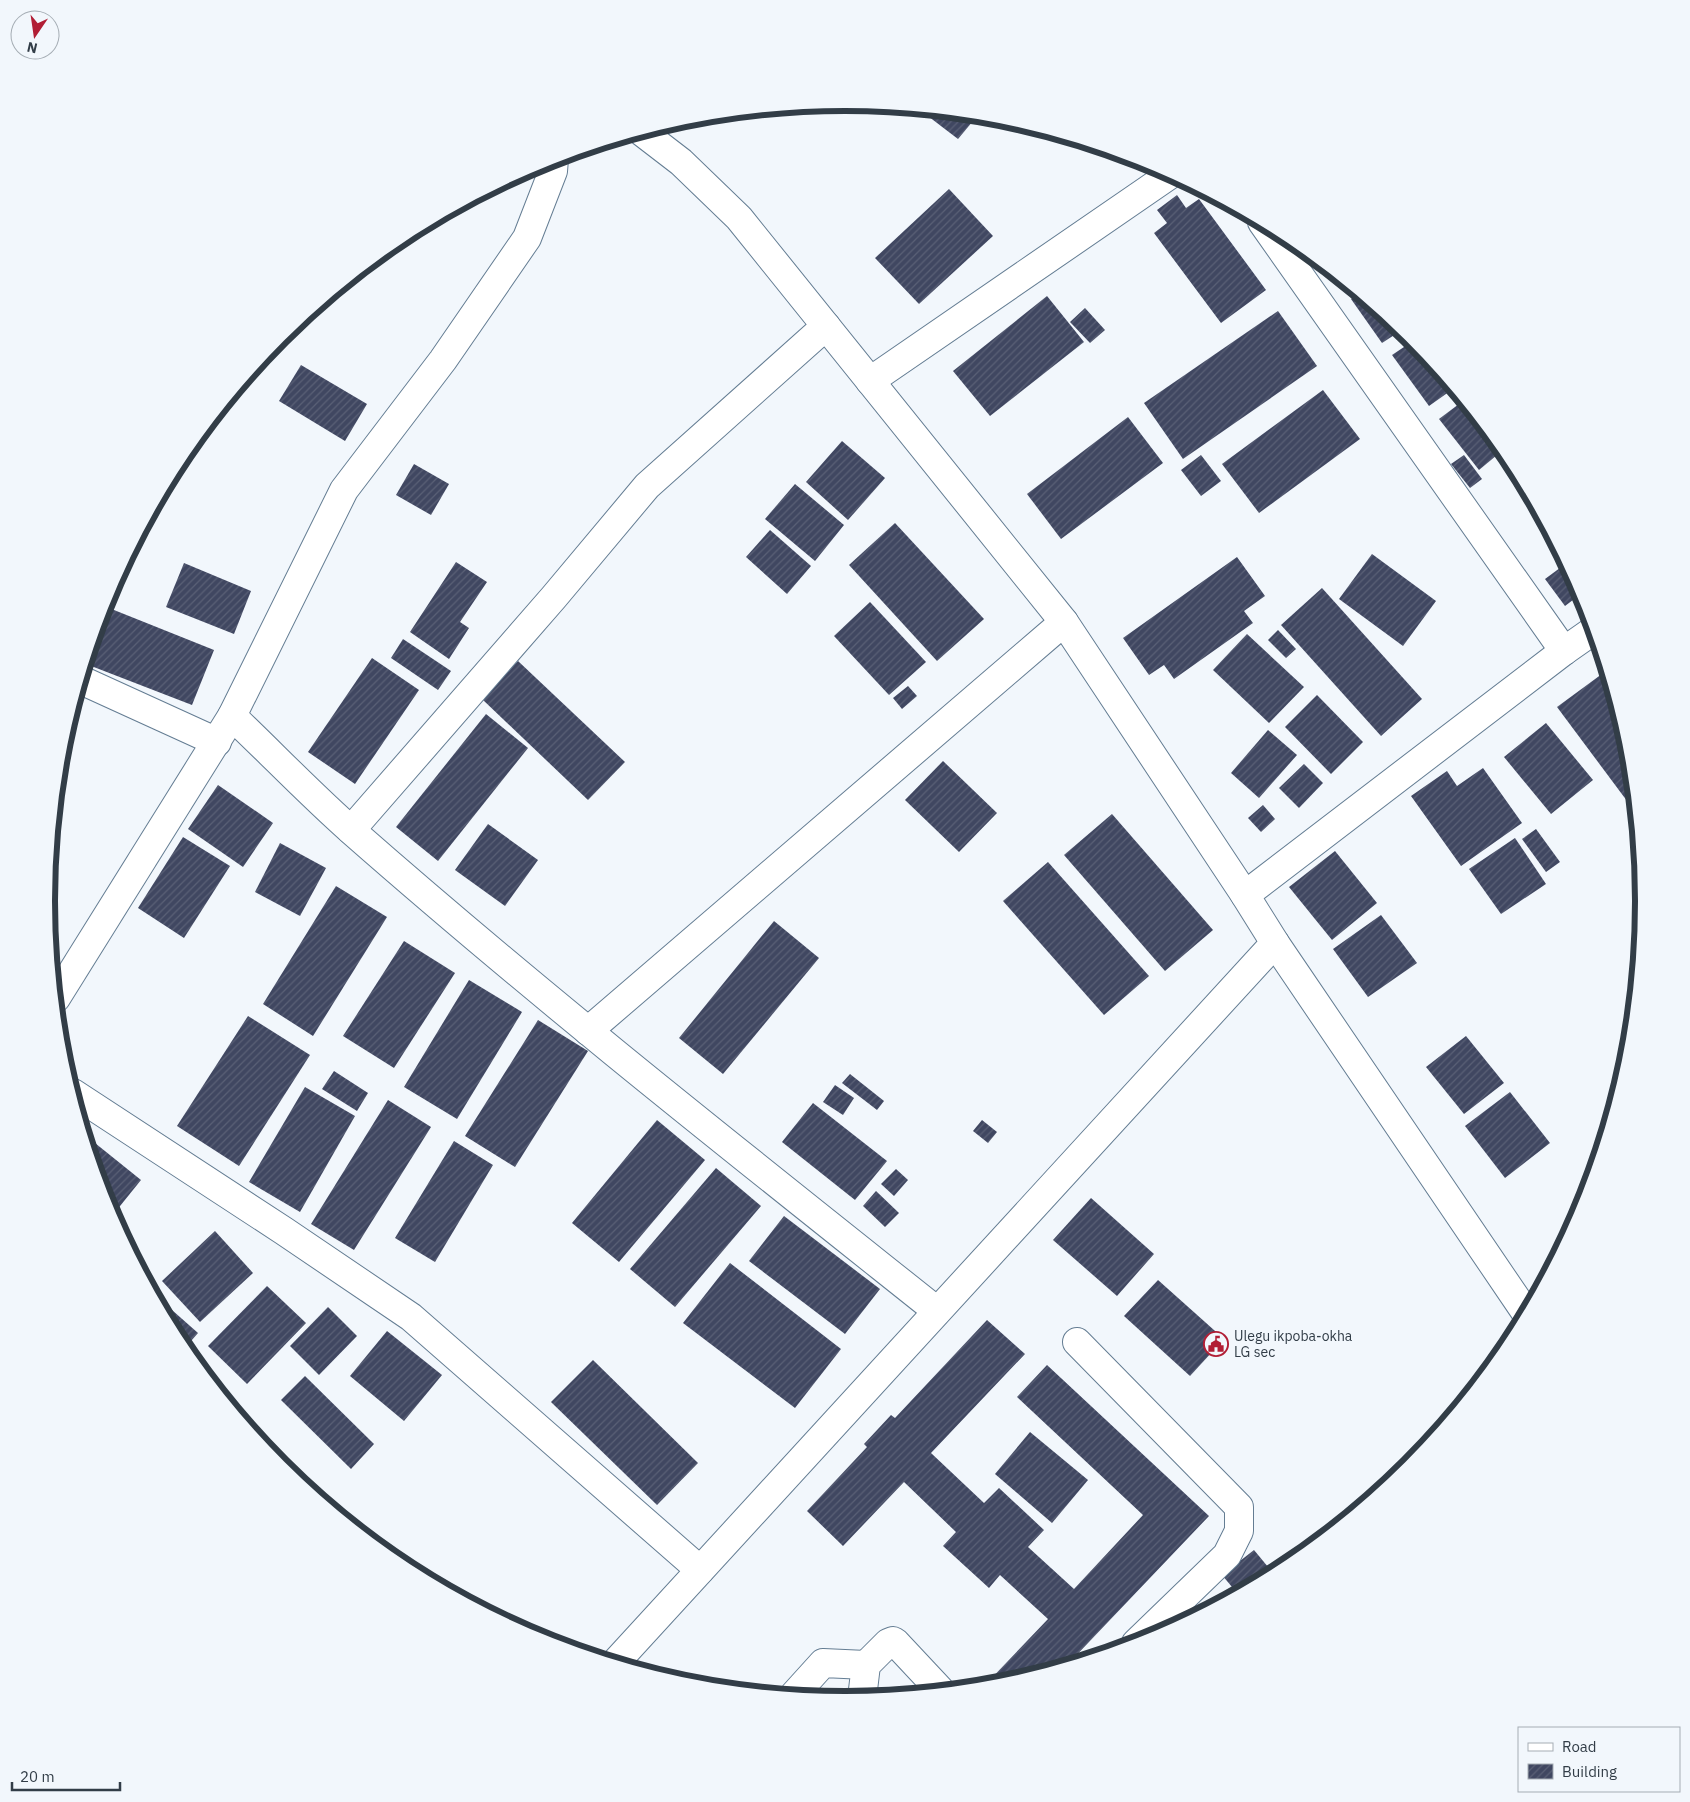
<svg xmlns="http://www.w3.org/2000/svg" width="1690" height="1802" font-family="'IBM Plex Sans',sans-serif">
<defs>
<pattern id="building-hatch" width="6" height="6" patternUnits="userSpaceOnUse" patternTransform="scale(1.25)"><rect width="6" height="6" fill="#404761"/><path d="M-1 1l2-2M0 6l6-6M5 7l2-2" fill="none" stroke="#5a6076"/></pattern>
</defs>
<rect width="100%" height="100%" fill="#f2f7fc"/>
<g fill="url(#building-hatch)">
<path d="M920,110L934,111L978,115L958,139Z"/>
<path d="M949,189L993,236L919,304L875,258Z"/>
<path d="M1177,195L1186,208L1199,199L1266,290L1221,323L1154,233L1167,223L1157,210Z"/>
<path d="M1358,294L1402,330L1382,343L1351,299Z"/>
<path d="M1047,296L1084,342L990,416L953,371Z"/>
<path d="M1085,308L1105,330L1090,343L1070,322Z"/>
<path d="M1278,311L1317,366L1183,459L1144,403Z"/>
<path d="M1413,341L1453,389L1429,406L1392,355Z"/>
<path d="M301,365L367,404L345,441L279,401Z"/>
<path d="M1323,390L1360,439L1259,513L1222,464Z"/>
<path d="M1463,401L1503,450L1479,470L1439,419Z"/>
<path d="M1128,417L1163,463L1061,539L1027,494Z"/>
<path d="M842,441L885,478L848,520L806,482Z"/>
<path d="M1201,455L1221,481L1201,496L1181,470Z"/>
<path d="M1464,455L1482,479L1470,488L1451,464Z"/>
<path d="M1511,460L1524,486L1517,490L1502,465Z"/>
<path d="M414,464L449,484L431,515L396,495Z"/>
<path d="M795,484L844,525L815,561L765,519Z"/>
<path d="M895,523L984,619L937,661L849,565Z"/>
<path d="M770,530L811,566L787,594L746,557Z"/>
<path d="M1372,554L1436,601L1403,646L1339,599Z"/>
<path d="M1237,557L1265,596L1244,611L1253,623L1174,679L1164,665L1149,675L1123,638Z"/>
<path d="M456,562L487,582L460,622L469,628L449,659L410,632Z"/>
<path d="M184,563L251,591L234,634L166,607Z"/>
<path d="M1564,565L1573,577L1582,593L1565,606L1545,579Z"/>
<path d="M1322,588L1422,699L1381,736L1281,625Z"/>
<path d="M870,602L926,662L889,695L834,636Z"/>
<path d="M104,606L214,650L192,705L86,664Z"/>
<path d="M1278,630L1296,649L1286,658L1268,640Z"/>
<path d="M1247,634L1304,687L1269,723L1213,670Z"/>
<path d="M403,639L451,671L438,690L391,658Z"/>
<path d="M372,658L419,690L355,784L308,752Z"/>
<path d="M518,661L625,762L588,800L482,699Z"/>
<path d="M1606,671L1628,745L1635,808L1633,809L1557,707Z"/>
<path d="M908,686L917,696L902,709L893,698Z"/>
<path d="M1317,695L1363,742L1331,774L1285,727Z"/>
<path d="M486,714L528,748L438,861L396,827Z"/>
<path d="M1546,723L1593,780L1551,814L1504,757Z"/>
<path d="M1268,730L1297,755L1259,798L1231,773Z"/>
<path d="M943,761L997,813L959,852L905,800Z"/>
<path d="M1304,764L1323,783L1299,808L1279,788Z"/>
<path d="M1483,768L1522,823L1461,866L1411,796L1447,771L1457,786Z"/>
<path d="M218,785L273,823L243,867L188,829Z"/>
<path d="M1263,805L1275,819L1261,832L1248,818Z"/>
<path d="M1112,814L1213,930L1165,971L1064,855Z"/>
<path d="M488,824L538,860L505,906L455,870Z"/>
<path d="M1536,829L1560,862L1546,872L1522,839Z"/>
<path d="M183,837L230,866L184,938L138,908Z"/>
<path d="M1515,838L1546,884L1501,914L1469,869Z"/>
<path d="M280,843L326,868L300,916L255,892Z"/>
<path d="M1335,851L1377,903L1332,940L1289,887Z"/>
<path d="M1048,862L1149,976L1104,1015L1003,901Z"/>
<path d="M336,886L387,917L313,1036L263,1004Z"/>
<path d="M1381,915L1417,963L1368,997L1333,949Z"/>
<path d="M774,921L819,958L723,1074L679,1038Z"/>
<path d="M404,941L455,973L394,1068L343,1036Z"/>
<path d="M469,980L522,1012L457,1119L404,1087Z"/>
<path d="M248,1016L310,1055L239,1166L177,1126Z"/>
<path d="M538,1020L588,1051L515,1167L465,1136Z"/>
<path d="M1466,1036L1504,1083L1464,1114L1426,1067Z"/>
<path d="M334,1071L368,1093L357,1111L322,1089Z"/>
<path d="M850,1074L884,1101L877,1110L842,1083Z"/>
<path d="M835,1085L854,1098L843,1115L823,1102Z"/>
<path d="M305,1087L355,1116L300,1212L249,1182Z"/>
<path d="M1510,1092L1550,1143L1505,1178L1465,1126Z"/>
<path d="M388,1100L431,1127L354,1250L311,1224Z"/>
<path d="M813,1103L887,1161L855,1200L782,1142Z"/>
<path d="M657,1120L705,1160L619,1262L572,1223Z"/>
<path d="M982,1120L997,1132L988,1143L973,1131Z"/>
<path d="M90,1139L141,1180L112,1216L107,1206L87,1142Z"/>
<path d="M454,1141L493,1165L435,1262L395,1238Z"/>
<path d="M716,1168L761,1206L675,1307L630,1269Z"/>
<path d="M896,1169L908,1180L894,1196L881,1184Z"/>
<path d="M876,1191L899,1213L885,1227L863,1206Z"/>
<path d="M1091,1198L1154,1254L1117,1296L1053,1240Z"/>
<path d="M784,1216L880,1289L845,1334L749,1261Z"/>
<path d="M215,1231L253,1273L200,1322L162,1281Z"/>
<path d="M1570,1232L1562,1245V1246L1557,1240Z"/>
<path d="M730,1263L841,1349L795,1408L683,1323Z"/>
<path d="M1158,1280L1224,1339L1190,1376L1124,1316Z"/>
<path d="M267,1286L306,1323L247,1384L208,1346Z"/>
<path d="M155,1295L198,1333L184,1349L181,1345Z"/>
<path d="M328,1307L357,1336L319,1375L290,1346Z"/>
<path d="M987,1320L1025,1354L931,1453L984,1503L999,1488L1044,1530L1028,1547L1074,1589L1143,1515L1017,1397L1047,1365L1209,1516L1068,1664L1001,1684L989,1686L986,1684L1048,1619L1000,1575L989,1588L943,1546L956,1532L904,1482L843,1546L807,1511L867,1447L864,1444L891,1415L895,1418Z"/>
<path d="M387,1331L442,1375L404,1421L350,1376Z"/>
<path d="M593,1360L698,1463L657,1505L551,1402Z"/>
<path d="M305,1376L374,1444L351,1469L281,1400Z"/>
<path d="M1030,1432L1088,1480L1052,1523L995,1474Z"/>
<path d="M1254,1550L1273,1573L1237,1593L1222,1575Z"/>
</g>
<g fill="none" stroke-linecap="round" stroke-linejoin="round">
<defs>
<g id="minor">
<path d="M554,159L553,171L527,238L443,360L344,490L232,716C272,754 311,795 353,832C542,998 740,1154 937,1311"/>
<path d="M1262,222L1564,651"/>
<path d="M870,381L1171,174"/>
<path d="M81,680L217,742"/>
<path d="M351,830L554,597L647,486L826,326"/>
<path d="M1245,895L1564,651L1594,630"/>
<path d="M1275,943L1526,1313"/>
<path d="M56,998L232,716"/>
<path d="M588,1031L1064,622"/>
<path d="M73,1093L284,1231L411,1317L700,1570"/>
<path d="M1077,1342L1239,1507V1531L1227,1555L1136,1643"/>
<path d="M616,1662L1275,943L1245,895L1064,622L739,218L681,162L642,132"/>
<path d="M794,1695L823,1663L866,1665"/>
<path d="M862,1698L866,1665L888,1643L893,1641L896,1643L940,1690"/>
</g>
</defs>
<use href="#minor" stroke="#647d93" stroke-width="30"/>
<use href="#minor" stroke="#fff" stroke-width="28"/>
</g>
<defs>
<symbol id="civic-ring" viewBox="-11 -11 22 22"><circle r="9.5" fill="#f2f7fc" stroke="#b11e35" stroke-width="1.5"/><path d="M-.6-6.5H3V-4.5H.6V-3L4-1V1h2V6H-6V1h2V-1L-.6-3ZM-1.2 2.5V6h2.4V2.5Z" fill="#b11e35"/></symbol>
</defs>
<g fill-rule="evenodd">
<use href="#civic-ring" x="1202" y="1330" width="28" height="28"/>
</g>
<g text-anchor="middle" stroke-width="5" stroke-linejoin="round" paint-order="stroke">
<g font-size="14" fill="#323d47" stroke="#f2f7fc" text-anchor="start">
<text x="1234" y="1341">Ulegu ikpoba-okha<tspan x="1234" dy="16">LG sec</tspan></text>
</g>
</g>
<path d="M0 0H1690V1802H0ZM55 901a790 790 0 1 1 1580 0a790 790 0 1 1-1580 0Z" fill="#f2f7fc" fill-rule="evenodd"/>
<path fill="none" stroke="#323d47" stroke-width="6" d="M55 901a790 790 0 1 1 1580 0a790 790 0 1 1-1580 0Z"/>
<rect x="1518" y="1727" width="162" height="65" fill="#f2f7fc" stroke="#a5adb4"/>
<rect x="1528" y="1743" width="25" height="8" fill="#ffffff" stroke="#a5adb4"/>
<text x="1562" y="1752" font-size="15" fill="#323d47">Road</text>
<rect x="1528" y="1764" width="25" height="15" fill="url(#building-hatch)" stroke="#a5adb4"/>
<text x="1562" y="1777" font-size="15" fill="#323d47">Building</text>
<g transform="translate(35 35) rotate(193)"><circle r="24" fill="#f2f7fc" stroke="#a5adb4"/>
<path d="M0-4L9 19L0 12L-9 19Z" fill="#b11e35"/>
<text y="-8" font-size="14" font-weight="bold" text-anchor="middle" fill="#323d47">N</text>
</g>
<path d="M12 1782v8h108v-8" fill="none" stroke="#323d47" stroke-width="2.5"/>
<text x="20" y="1782" font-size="15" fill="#323d47" stroke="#f2f7fc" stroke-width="4" paint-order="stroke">20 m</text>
</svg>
